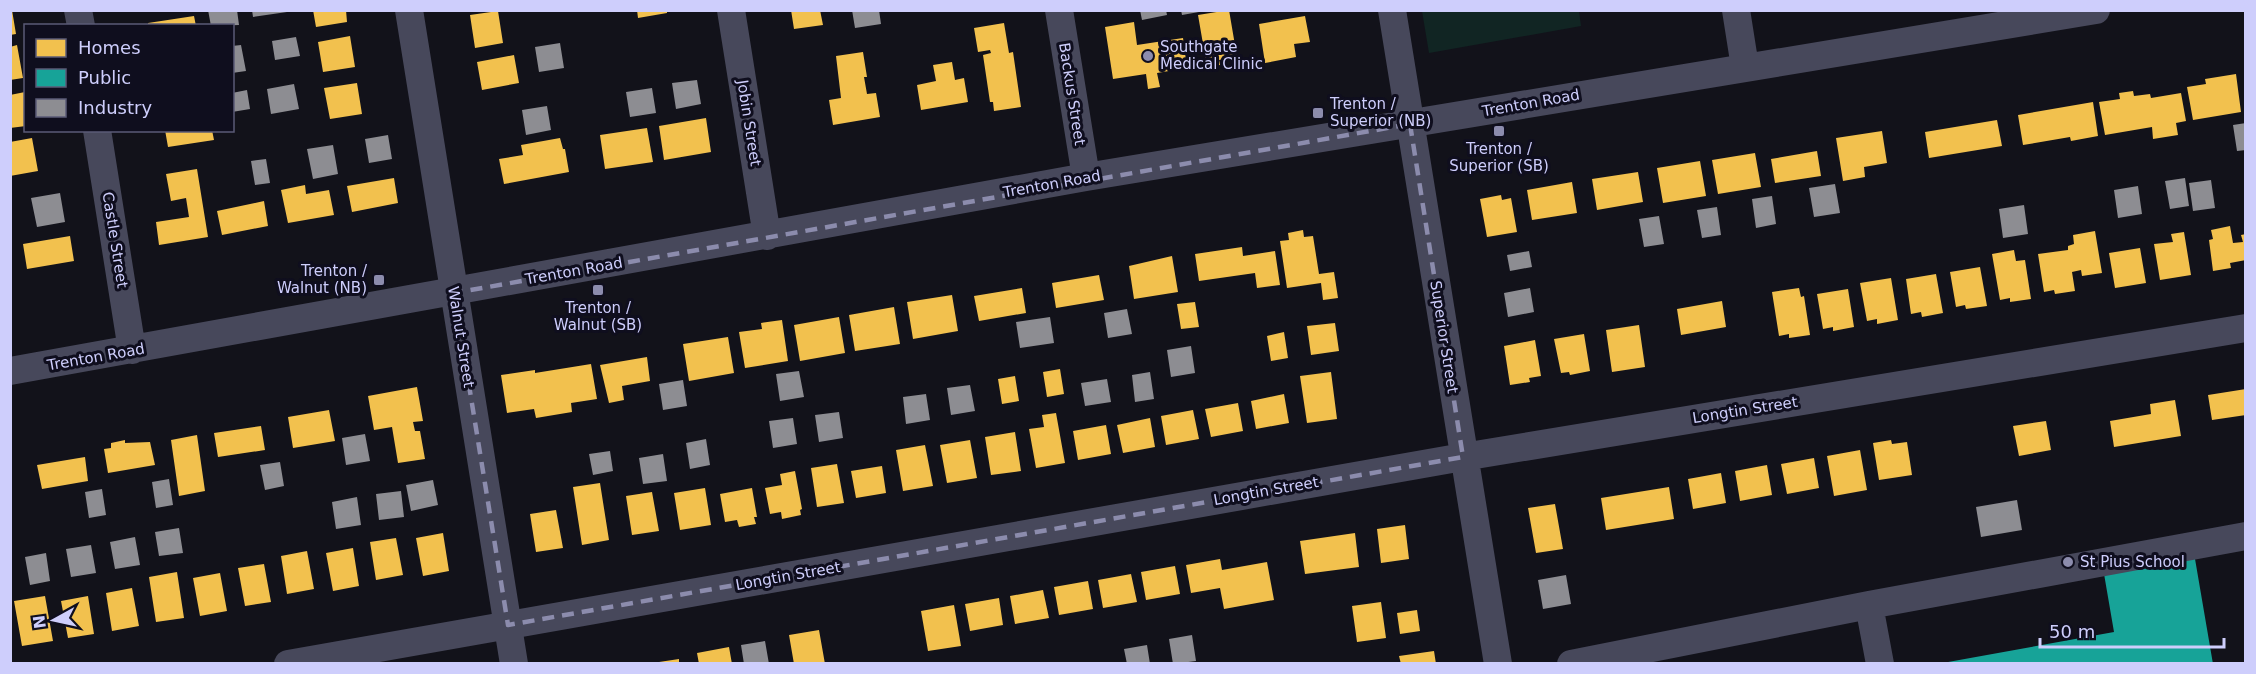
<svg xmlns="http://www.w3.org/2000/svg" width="2256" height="674" font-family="'DejaVu Sans',sans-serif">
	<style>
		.green { fill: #112523 }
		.homes { fill: #f2c14e }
		.public { fill: #17a398 }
		.industry { fill: #8d8d92 }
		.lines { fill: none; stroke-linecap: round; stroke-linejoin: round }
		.minor { stroke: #47485b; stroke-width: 28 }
		.marked { fill: none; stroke: #8c8cad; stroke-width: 4.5; stroke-dasharray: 12 8; stroke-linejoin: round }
		.poi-dot { fill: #8c8cad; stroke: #0f0e1e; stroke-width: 2 }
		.labels { text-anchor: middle; stroke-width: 6; stroke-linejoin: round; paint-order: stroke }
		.poi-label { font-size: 15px; fill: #cecefc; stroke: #0f0e1e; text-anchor: start }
		.street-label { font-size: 15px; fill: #cecefc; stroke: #0f0e1e }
	</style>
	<rect width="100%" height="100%" fill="#12121a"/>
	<!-- green -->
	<path class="green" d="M1422,11H1579L1581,26L1429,53Z"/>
	<!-- homes -->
	<path class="homes" d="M10,10H12L16,34L10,35Z
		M313,10H346L347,22L316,27Z
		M637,10H667V13L638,18Z
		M791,10H820L823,25L794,29Z
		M1229,10L1237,57L1219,60L1220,65L1207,67L1198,15Z
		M498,11L503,43L475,48L470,15Z
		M194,16L196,26H148V23Z
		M1305,16L1310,42L1294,44L1296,57L1265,63L1259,24Z
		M1134,22L1137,45L1183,38L1187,68L1157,73L1160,87L1148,89L1146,74L1113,79L1105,27Z
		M1004,23L1009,53L1013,52L1021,107L994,111L993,102H990L983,55L991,53L990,50L978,52L974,28Z
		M350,36L355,67L323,72L318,42Z
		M17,45L23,78L10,80V47Z
		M863,52L867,77H864L867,94L876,93L880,117L833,125L829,100L841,98L836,56Z
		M514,55L519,83L482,90L477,62Z
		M952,62L955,80L964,78L968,102L921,110L917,85L936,81L933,65Z
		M2236,74L2241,112L2193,120L2187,87L2206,84L2205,79Z
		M357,83L362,114L330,119L324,88Z
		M2133,91L2134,96L2150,94L2151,98L2181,93L2186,121L2176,123L2178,135L2153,139L2152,127L2105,135L2099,102L2120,99L2119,93Z
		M25,92L26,126L10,128V95Z
		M2093,102L2098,136L2071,141L2070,137L2023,145L2018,115Z
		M706,118L711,152L664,160L659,126Z
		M1997,120L2002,146L1929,158L1925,132Z
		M647,128L653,162L605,169L600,135Z
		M165,130H212L214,140L168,147Z
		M1882,131L1887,163L1864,167L1865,177L1843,181L1836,138Z
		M32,138L38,171L10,176V142Z
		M560,138L563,149H565L569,172L504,184L499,159L523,155L521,145Z
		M1817,151L1821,176L1775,183L1771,159Z
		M1755,153L1761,187L1718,194L1712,160Z
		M1700,161L1706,196L1663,203L1657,168Z
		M197,169L208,237L159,245L156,222L189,217L186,198L171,201L166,174Z
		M1638,172L1643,202L1597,210L1592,179Z
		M394,178L398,203L352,212L347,186Z
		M1572,182L1577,213L1532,220L1527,190Z
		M305,185L306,194L329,190L334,215L288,223L281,190Z
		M1501,195L1502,200L1511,198L1517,232L1487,237L1480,199Z
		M264,201L268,226L222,235L217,211Z
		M2230,226L2233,243L2243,242L2241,235L2246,234V260L2230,263L2231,268L2213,271L2209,240L2213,239L2211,230Z
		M1303,230L1304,237L1313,236L1319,274L1334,272L1338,298L1323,300L1321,283L1287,288L1280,241L1289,240L1288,233Z
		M2095,231L2102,273L2082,276L2081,270L2072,272L2075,291L2055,294L2054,290L2044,292L2038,254L2068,250V246L2074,244L2073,235Z
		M2184,232L2191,275L2160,280L2154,244L2173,242L2171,234Z
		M70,236L74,261L27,269L23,244Z
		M1242,247L1243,256L1275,251L1280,285L1257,288L1255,273L1199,281L1195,254Z
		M2140,248L2146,283L2115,288L2109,253Z
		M2014,250L2016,261L2025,260L2031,299L2010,302V298L2000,300L1992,254Z
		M1172,256L1178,292L1134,299L1129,266Z
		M1980,267L1987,306L1966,309L1965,305L1956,307L1950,272Z
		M1936,274L1943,313L1922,317L1921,312L1911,314L1906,279Z
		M1099,275L1104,300L1056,308L1052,283Z
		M1891,278L1898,320L1877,324V319L1867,321L1860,283Z
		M1022,288L1026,313L979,321L974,296Z
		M1799,288L1801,297L1804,296L1810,335L1789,338V334L1779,336L1772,292Z
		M1848,289L1854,327L1833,331V327L1823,329L1817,294Z
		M952,295L958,331L913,339L907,302Z
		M1722,301L1726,327L1681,335L1677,309Z
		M1195,302L1199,327L1181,329L1177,304Z
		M894,307L900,344L855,351L849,315Z
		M839,317L845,353L800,361L794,325Z
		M782,320L788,361L745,368L739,332L762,329L761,323Z
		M1335,323L1339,351L1311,355L1307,326Z
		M1639,325L1645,367L1612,372L1606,330Z
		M1284,332L1288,358L1271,361L1267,336Z
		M1584,334L1590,371L1570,375L1569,372L1561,373L1554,339Z
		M728,337L734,373L689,381L683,344Z
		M1535,340L1541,376L1529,378L1530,382L1510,385L1504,346Z
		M647,357L650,381L622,386L624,400L609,403L600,365Z
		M591,364L597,399L571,403L572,412L536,418L534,409L507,413L501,375L535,370V373Z
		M1060,369L1064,394L1047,397L1043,372Z
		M1331,372L1337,419L1307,423L1300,376Z
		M1015,376L1019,401L1002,404L998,379Z
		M417,387L423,421L413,422L415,431H420L425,459L398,463L392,427L374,430L368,396Z
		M2246,389V415L2212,420L2208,395Z
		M1284,394L1289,423L1256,429L1251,401Z
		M2175,400L2181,436L2114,447L2110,421L2151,414L2150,404Z
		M1238,403L1243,431L1211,437L1205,409Z
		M329,410L335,441L293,448L288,417Z
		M1193,410L1199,439L1166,445L1161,416Z
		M1056,413L1065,463L1036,468L1029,429L1044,427L1042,415Z
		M1150,418L1155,447L1123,453L1117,425Z
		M2046,421L2051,450L2019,456L2013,426Z
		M1106,425L1111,454L1078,460L1073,431Z
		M261,426L265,450L218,457L214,433Z
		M1015,432L1021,471L991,475L985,437Z
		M197,435L205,491L179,496L171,440Z
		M125,440V443L150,442L155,465L108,473L104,449L111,448V443Z
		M970,440L977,478L947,483L940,445Z
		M1891,440L1892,444L1907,442L1912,475L1879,480L1873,443Z
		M925,445L933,486L903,491L896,450Z
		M1860,450L1867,490L1834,496L1827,456Z
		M85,457L88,481L42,489L37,465Z
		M1814,458L1819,488L1787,494L1781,464Z
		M837,464L844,503L817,507L811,468Z
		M1767,465L1772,495L1740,501L1735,471Z
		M882,466L886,493L856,498L851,471Z
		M795,471L802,509L800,510L801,515L782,519L781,512L770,514L765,488L782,485L780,474Z
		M1721,473L1726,503L1693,509L1688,479Z
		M600,483L609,540L582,545L573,487Z
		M1669,487L1674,519L1606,530L1601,498Z
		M705,488L711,525L680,530L674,493Z
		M752,488L757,517H754L756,524L739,527L737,520L725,522L720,494Z
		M652,492L659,531L632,535L626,496Z
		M1555,504L1563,549L1536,553L1528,508Z
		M556,510L563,548L536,552L530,514Z
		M1405,525L1409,559L1381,563L1377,529Z
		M443,533L449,571L423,576L416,538Z
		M1355,533L1359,567L1305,574L1300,541Z
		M396,538L403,575L376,580L370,542Z
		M353,548L359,586L333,591L326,553Z
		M307,551L314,589L287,594L281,556Z
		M1220,559L1222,570L1267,562L1274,600L1224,609L1220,588L1191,593L1186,565Z
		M264,564L271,602L245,606L238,568Z
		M1175,566L1180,594L1146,600L1141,572Z
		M177,572L184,618L156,622L149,577Z
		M220,573L227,611L200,616L193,578Z
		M1131,574L1137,602L1103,608L1098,580Z
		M1088,581L1093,609L1059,615L1054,587Z
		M132,588L139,626L112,631L106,593Z
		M1043,590L1049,618L1015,624L1010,596Z
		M45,596L53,641L22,646L14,601Z
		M88,596L94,634L68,638L61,601Z
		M999,598L1003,625L970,631L965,604Z
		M1381,602L1386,638L1357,642L1352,606Z
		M954,605L961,646L928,651L921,611Z
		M1417,610L1420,631L1400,634L1397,613Z
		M819,630L825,664H794L789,635Z
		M729,647L732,664H699L697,653Z
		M1434,651L1436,664H1401L1399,656Z
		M679,659V664H659V662Z"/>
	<!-- public -->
	<path class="public" d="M2194,553L2213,664H1937L2114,632L2103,568Z"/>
	<!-- industry -->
	<path class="industry" d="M208,10H237L239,25L211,26Z
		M252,10H287V12L253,17Z
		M852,10H879L881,24L855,28Z
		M1140,10H1166L1167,15L1142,20Z
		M1181,10H1199V12L1182,15Z
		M296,37L300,56L275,60L272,41Z
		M560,43L564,68L539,72L535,47Z
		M241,45L246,71L232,73V46Z
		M697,80L701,104L676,109L672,83Z
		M294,84L299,109L271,114L267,89Z
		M652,88L656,113L630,117L626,92Z
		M247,90L250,109L232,112V93Z
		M547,106L551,130L526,135L522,110Z
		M2246,123V150L2237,151L2233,125Z
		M388,135L392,159L369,163L365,139Z
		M333,145L338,174L313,179L307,149Z
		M266,159L270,183L255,185L251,161Z
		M2185,178L2189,206L2170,209L2165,181Z
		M2211,180L2215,208L2193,211L2189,183Z
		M1835,184L1840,213L1814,217L1809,188Z
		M2138,186L2142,214L2118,218L2114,190Z
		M60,193L65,222L37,227L31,198Z
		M1772,196L1776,224L1756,228L1752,199Z
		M2024,205L2028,234L2003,238L1999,209Z
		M1717,207L1721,235L1702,238L1697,210Z
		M1659,216L1664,244L1644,247L1639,219Z
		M1529,251L1532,267L1510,271L1507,255Z
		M1530,288L1534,312L1508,317L1504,293Z
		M1127,309L1132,334L1108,338L1104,313Z
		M1050,317L1054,343L1020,348L1016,322Z
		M1191,346L1195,373L1171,377L1167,350Z
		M799,371L804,397L780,401L776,374Z
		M1150,372L1154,399L1135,402L1132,375Z
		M1107,379L1111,402L1085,406L1081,383Z
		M683,380L687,406L663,410L659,384Z
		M970,385L975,411L951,415L947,388Z
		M926,394L930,420L906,424L903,397Z
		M839,412L843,438L819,442L815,415Z
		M793,418L797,444L773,448L769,421Z
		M365,434L370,461L346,465L342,438Z
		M706,439L710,465L690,469L686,443Z
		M610,451L613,471L593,475L589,454Z
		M663,454L667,481L643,484L639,458Z
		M280,462L284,486L265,490L260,465Z
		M169,479L173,505L156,508L152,482Z
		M433,480L438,505L411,511L406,485Z
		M102,489L106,515L89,518L85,492Z
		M401,491L404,517L379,520L376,494Z
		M357,497L361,525L336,529L332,502Z
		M2017,500L2022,530L1981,537L1976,507Z
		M179,528L183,553L159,556L155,532Z
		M135,537L140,565L115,569L110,542Z
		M91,545L96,573L71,577L66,549Z
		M46,553L50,581L30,585L25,557Z
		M1566,575L1571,604L1543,609L1538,580Z
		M1192,635L1196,661L1173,664L1169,639Z
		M765,641L769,664H744L741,645Z
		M1147,645L1150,664H1127L1124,649Z"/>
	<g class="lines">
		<!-- minor -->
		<path class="minor" d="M78,10L81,26
			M409,10L514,664
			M731,10L767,236
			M1059,10L1086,177
			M1392,10L1498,664
			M1736,10L1745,67
			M97,130L132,350
			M10,371L1086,177L2096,10
			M1869,605L1880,664
			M288,664L1463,457L2246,328
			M1571,664L1869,605L2246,536"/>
	</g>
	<!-- marked area -->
	<path class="marked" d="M1410,124L1463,457L508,625L454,293Z"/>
	<!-- markers -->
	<g class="poi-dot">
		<circle cx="1148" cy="56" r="6"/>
		<rect x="1312" y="107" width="12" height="12" rx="3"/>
		<rect x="1493" y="125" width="12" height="12" rx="3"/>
		<rect x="373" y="274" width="12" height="12" rx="3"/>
		<rect x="592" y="284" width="12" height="12" rx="3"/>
		<circle cx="2068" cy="562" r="6"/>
	</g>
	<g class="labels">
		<!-- poi labels -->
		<g class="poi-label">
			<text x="1160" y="52">Southgate<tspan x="1160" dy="17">Medical Clinic</tspan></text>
			<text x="1330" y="109">Trenton /<tspan x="1330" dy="17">Superior (NB)</tspan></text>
			<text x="1499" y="154" text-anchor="middle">Trenton /<tspan x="1499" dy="17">Superior (SB)</tspan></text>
			<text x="367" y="276" text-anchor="end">Trenton /<tspan x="367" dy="17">Walnut (NB)</tspan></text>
			<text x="598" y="313" text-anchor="middle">Trenton /<tspan x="598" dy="17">Walnut (SB)</tspan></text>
			<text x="2080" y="567">St Pius School</text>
		</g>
		<!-- street labels -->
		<g class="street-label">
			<text transform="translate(1072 94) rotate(81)" y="5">Backus Street</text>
			<text transform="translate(1531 103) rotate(-10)" y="5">Trenton Road</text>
			<text transform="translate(749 123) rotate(81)" y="5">Jobin Street</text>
			<text transform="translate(1052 184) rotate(-10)" y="5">Trenton Road</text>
			<text transform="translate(115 240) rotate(81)" y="5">Castle Street</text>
			<text transform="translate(574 271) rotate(-10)" y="5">Trenton Road</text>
			<text transform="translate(461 337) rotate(81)" y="5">Walnut Street</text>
			<text transform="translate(1444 337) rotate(81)" y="5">Superior Street</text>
			<text transform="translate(96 357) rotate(-10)" y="5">Trenton Road</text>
			<text transform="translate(1745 410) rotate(-9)" y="5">Longtin Street</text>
			<text transform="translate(1266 491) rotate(-10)" y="5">Longtin Street</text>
			<text transform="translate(788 576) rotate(-10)" y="5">Longtin Street</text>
		</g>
	</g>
	<!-- border -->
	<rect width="2256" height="674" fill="none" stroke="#cecefc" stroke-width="24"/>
	<!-- legend -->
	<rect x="24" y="24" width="210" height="108" fill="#0f0e1e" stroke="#5b5b77" stroke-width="1.5"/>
	<rect x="36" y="39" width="30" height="18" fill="#f2c14e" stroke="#5b5b77" stroke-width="1.5"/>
	<text x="78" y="54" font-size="18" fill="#cecefc">Homes</text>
	<rect x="36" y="69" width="30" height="18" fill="#17a398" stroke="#5b5b77" stroke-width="1.5"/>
	<text x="78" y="84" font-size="18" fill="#cecefc">Public</text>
	<rect x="36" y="99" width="30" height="18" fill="#8d8d92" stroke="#5b5b77" stroke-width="1.5"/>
	<text x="78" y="114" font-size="18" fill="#cecefc">Industry</text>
	<!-- north arrow -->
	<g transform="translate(54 620) rotate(262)" stroke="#0f0e1e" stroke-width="4.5" paint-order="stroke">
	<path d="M0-4.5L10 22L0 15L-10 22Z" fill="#cecefc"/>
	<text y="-9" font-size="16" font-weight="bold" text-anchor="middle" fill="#cecefc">N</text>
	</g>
	<!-- scale -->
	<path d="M2040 638v9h184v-9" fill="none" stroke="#cecefc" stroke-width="3"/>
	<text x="2049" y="638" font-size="18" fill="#cecefc" stroke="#0f0e1e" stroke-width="4.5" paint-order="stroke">50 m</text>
</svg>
